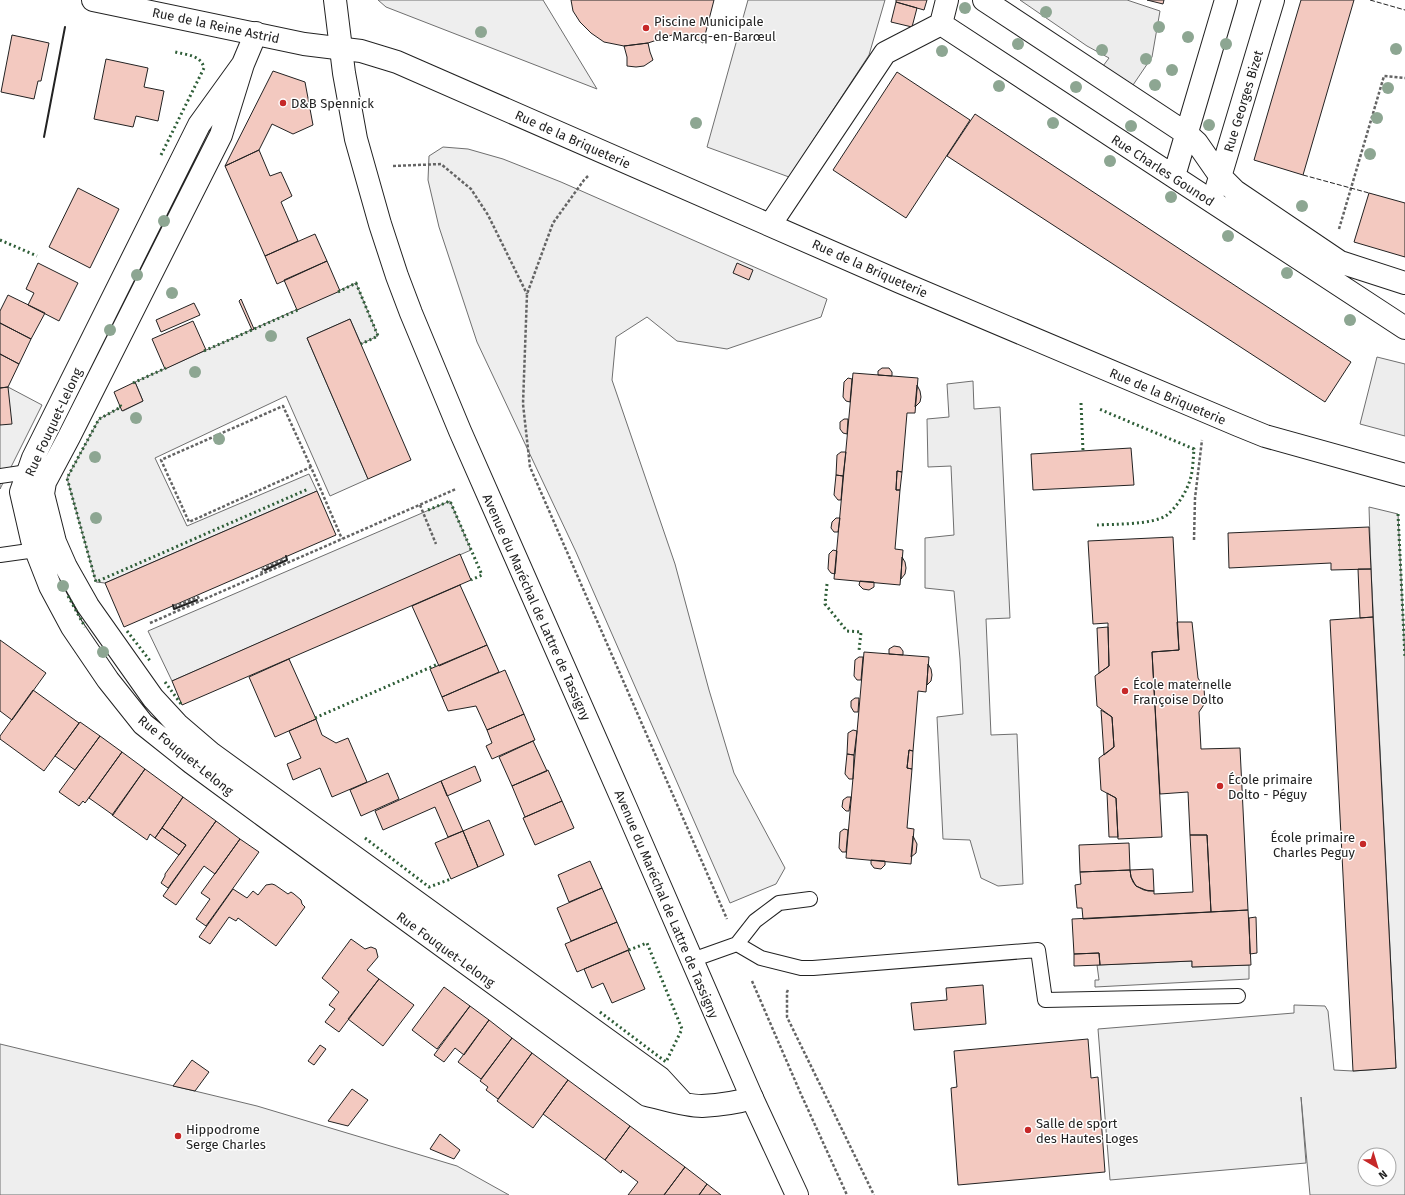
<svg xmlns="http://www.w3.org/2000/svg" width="1405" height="1195" font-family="'Fira Sans',sans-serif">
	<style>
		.green { fill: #eee; stroke: #6f6f6f; fill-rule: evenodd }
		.parking { fill: #ededed; stroke: #6f6f6f }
		.building { fill: #f3c9c0; stroke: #222 }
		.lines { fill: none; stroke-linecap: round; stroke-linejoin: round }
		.lane-casing { stroke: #222; stroke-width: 16 }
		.street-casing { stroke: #222; stroke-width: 24 }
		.secondary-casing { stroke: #222; stroke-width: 24 }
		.path { stroke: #646464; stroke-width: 2.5; stroke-dasharray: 3 2; stroke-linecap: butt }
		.lane { stroke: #fff; stroke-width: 14 }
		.street { stroke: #fff; stroke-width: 22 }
		.secondary { stroke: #fff; stroke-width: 22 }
		.hedge { stroke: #2f5e38; stroke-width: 3; stroke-dasharray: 2 3; stroke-linecap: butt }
		.fence { stroke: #222; stroke-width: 1; stroke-dasharray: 5 2; stroke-linecap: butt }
		.wall { stroke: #222; stroke-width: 2 }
		.tree { fill: #8da692 }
		.poi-dot { fill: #c62828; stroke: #fff; stroke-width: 1.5 }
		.labels { text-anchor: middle; stroke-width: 3; stroke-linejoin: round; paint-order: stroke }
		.poi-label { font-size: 13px; fill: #222; stroke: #fff; text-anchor: start }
		.street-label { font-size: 13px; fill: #222; stroke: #fff }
	</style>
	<rect width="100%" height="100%" fill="#fff"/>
	<!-- green -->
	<path class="green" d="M378,0H543L597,89L386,7Z
		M443,147L468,149L503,159L561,182L827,299L821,317L727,349L677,341L647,317L616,337L612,380L675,564L709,690L734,773L785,868L776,884L730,903L576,552L477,342L439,227L428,180L429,156Z
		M356,283L378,336L361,344L350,319L307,338L368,479L330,496L286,396L155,458L187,526L309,474L317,491L105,583L96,582L67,478L99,419L121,407L123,411L143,401L135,382Z
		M8,387L42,405L0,489V388Z
		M1369,507L1398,514L1405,658V1195H1310L1301,1097L1306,1163L1110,1180L1098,1029L1294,1013V1005L1325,1006L1328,1011L1334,1070L1353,1071L1396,1068L1371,569ZM1365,1155H1389V1179H1365Z
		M1192,961V967L1249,965V979L1095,987V980H1099L1097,965Z
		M0,1044L257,1106L457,1166L509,1195H0Z"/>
	<!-- parking -->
	<path class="parking" d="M748,0H885L869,55L789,177L707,147Z
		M1020,0H1127L1160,11L1152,57L1133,85L1103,66L1109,58L1087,46Z
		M1377,357L1405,364V436L1360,424Z
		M973,381L974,409L1000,407L1010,618L986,619L991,735L1017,734L1023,884L998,886L981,878L970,840L943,839L937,717L963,714L960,659L954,591L925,588V538L954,535L951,466L928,467L927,419L949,417L947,384Z
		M450,501L471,550L172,681L148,631Z"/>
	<!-- building -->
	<path class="building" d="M571,0H714L703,43L689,35L675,34L648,43L624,46L604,42L591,33L580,22L573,11Z
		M896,0H927L924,10L896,2Z
		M1147,0H1164L1163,4Z
		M1301,0H1354L1303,175L1254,160Z
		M896,2L917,8L912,27L891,22Z
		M12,35L49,43L41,81H38L34,99L1,92Z
		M648,43L650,52L653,60L644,66L636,67L627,66V57L624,46Z
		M106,59L148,68L144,87L164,91L158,121L136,116L133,127L94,119Z
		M273,71L305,82L313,125L293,134L272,124L259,150L225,166Z
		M897,72L970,120L906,218L833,170Z
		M975,114L1351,362L1325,402L947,156Z
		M259,150L270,176L281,172L292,196L281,202L298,241L265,256L225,166Z
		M78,188L119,209L90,268L49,247Z
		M1369,193L1405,203V257L1354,242Z
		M315,234L327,261L277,284L265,256Z
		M327,261L340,291L297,310L284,280Z
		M38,263L78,283L59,321L28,305L34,293L26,289Z
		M737,263L753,270L749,280L733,273Z
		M8,295L45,313L31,339L0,323V311Z
		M241,299L254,329L252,330L239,301Z
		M194,303L200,315L161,332L156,320Z
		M350,319L411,460L368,479L307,338Z
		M193,321L206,350L165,369L152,339Z
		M0,323L31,339L19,364L0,354Z
		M0,354L19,364L8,387L0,388Z
		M882,368H889L892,372V376L878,375V371Z
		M853,373L918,378L915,413H907L902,472L897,471L896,490H900L895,549L903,550L900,585L834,579Z
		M848,378L852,379L850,402L846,401L843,397L844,382Z
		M135,382L143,401L122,411L114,392Z
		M917,385L920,391L921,397L920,402L915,407Z
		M8,387L12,424L0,425V388Z
		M844,419H848L847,434L843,433L840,429V422Z
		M1131,448L1134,485L1033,490L1031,454Z
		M841,452H846L843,476L836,475L837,455Z
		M897,471L902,472L900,490H896Z
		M836,475L843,476L841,500H838L834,495Z
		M317,491L336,535L124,627L105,583Z
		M836,518H840L838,532H834L831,528L832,522Z
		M1369,527L1371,569L1331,570V563L1229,568L1228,533Z
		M1173,537L1179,650L1152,652L1162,837L1118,839L1116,798L1101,790L1099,758L1114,747L1112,717L1097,706L1095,676L1109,666L1108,627V623L1093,624L1088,541Z
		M833,550L837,551L835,574L831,573L828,569L829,554Z
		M460,554L471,580L182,705L172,681Z
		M902,557L905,562L906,568L905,574L901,579Z
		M1358,569H1371L1373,617L1360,618Z
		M860,581L874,582V587L869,590L863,589L859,585Z
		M460,585L487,645L439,666L412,606Z
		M1373,617L1396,1068L1353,1071L1330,620Z
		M1177,622H1192L1198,678L1204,688L1205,703L1199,712L1201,749L1240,748L1248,910L1211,912L1207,835H1190L1188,792L1160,794L1152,652L1179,650Z
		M1108,627L1109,666L1099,673L1097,628Z
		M0,640L46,673L12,720L0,711Z
		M487,645L499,672L442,697L430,669Z
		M894,646L900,647L903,651V655L889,654V649Z
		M864,652L929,657L926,692L918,691L913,751L909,750L907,768L912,769L907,828L914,829L911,864L846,858Z
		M859,657H863L861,680H857L854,676L855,660Z
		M289,659L316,719L275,737L249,677Z
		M928,664L931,669L932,675L931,681L927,685Z
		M505,670L524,714L487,730L476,706L448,711L442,697Z
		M33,690L79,723L44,771L0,739V736Z
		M855,698H859L858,712H854L851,707V701Z
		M1101,710L1112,717L1114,747L1104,755Z
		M524,714L535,740L492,759L486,746L492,743L487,730Z
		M316,719L322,735L336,743L348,738L367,782L332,797L320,768L293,780L287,764L301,758L289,731Z
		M80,722L100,736L75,770L55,756Z
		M853,730L857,731L854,755L847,754L848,733Z
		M100,736L122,752L85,803L83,801L79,806L59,792Z
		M533,741L547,771L512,786L499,757Z
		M909,750L913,751L912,769L907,768Z
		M122,752L145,769L113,815L89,798Z
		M847,754L854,755L853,779H849L845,774Z
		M475,766L481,781L447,796L441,781Z
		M145,769L183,797L155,838L150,834L147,840L112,815Z
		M548,770L562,801L525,817L512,786Z
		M388,773L399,799L361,816L350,790Z
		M441,781L463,831L448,837L435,807L383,830L375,811Z
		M1107,793L1116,798L1118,837H1109Z
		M183,797L216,821L168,888L161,883L165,876V874L186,845L162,828Z
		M847,797H851L849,811H846L842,807L843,800Z
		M562,801L574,828L535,845L523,818Z
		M489,820L504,855L478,867L463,831Z
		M216,821L240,839L215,874L204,866L176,905L163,896Z
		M162,828L186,845L179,855L155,838Z
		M844,829L848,830L846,852H842L839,848L840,832Z
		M463,831L478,867L451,879L435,843Z
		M1190,835H1207L1211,912L1083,919L1082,908H1077L1075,885L1081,884L1080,872L1130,870L1131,877L1133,882L1136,886L1144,890L1154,891V894L1193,892Z
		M913,836L917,844L916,853L911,857Z
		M240,839L259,852L206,926L196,919L210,899L201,893Z
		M1129,843L1130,870L1080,872L1079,845Z
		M871,860L885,861V865L881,869L874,868L871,864Z
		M590,861L602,888L569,902L558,875Z
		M1153,869L1154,891H1148L1136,886L1131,877L1130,870Z
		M272,884L275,885L288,894L291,892L294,894L301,900L302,904L305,907L276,946L238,918L236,921L229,917L210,944L199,937L233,889L247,898L253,891L258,895L266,885Z
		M602,888L617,922L571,941L557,908Z
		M1248,910L1251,965L1192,967V961L1100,965L1099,953L1074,954L1072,919Z
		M1256,917L1257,953L1250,954L1249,918Z
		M617,922L629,950L577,972L565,944Z
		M351,939L365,949L371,947L376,949L378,957L367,970L379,979L339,1032L325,1022L335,1009L329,1005L339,992L322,978Z
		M628,950L645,989L612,1003L603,983L592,988L584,969Z
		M1099,953L1100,965L1074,966V954Z
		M379,979L414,1005L383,1046L348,1019Z
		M983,985L986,1024L914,1030L911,1003L947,1000L946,988Z
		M444,987L470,1006L437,1049L412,1030Z
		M470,1006L489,1020L464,1055L455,1048L444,1062L434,1055Z
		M489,1020L512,1038L481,1079L458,1062Z
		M512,1038L532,1053L498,1099L486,1090L488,1087L480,1081Z
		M1088,1039L1091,1078L1098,1077L1105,1172L958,1185L951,1088L957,1087L954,1051Z
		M320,1045L326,1049L314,1065L308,1061Z
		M532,1053L568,1080L533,1128L497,1101Z
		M192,1060L209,1072L195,1091L173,1086Z
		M568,1080L630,1126L605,1160L543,1114Z
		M352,1089L368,1100L348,1126L328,1121Z
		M630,1126L685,1167L664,1195H628L638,1182L622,1170L621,1173L605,1160Z
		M440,1134L460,1150L454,1159L430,1149Z
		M685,1167L707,1184L699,1195H664Z
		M707,1184L721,1195H699Z"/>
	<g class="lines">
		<defs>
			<path id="lane" d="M0,476L34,471
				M0,555L43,549
				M737,944L755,921L779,903L810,899
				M692,960L737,944L761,958L801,968H813L1038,950L1045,1000L1238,996"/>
			<path id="street" d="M93,0L304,44L361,51L397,62L900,282L1238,425L1265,436L1405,475
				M947,0L941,24L1405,328
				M984,0L1187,134L1197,143L1220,176L1235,191L1340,262L1405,283
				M256,33L243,64L221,135L69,437L45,482L43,494L55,542L66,567L88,606L153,698L177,724L212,754L660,1078L683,1103
				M243,64L199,125L33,458L21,492L32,540L50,586L72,627L108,680L143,724L192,763L264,816L647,1095C665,1099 684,1106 702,1106C719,1105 736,1103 752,1098
				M1174,176L1226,0
				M1217,187L1273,0
				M770,225L885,53L941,24"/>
			<path id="secondary" d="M335,0L344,73L356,139L380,224L397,276L411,313L460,431L626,808L752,1098L797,1195"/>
		</defs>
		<!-- lane casing -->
		<use href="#lane" class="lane-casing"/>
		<!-- street casing -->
		<use href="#street" class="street-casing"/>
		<!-- secondary casing -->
		<use href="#secondary" class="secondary-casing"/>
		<!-- path -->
		<path class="path" d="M393,166L441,164L471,189L488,215L527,294
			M588,176L584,180L553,223L527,294L523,404L530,467L727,919
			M1339,229L1384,76L1405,78
			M311,467L283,406L161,460L189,522L311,467L342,539
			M420,505L436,544
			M1194,540L1195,498L1202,440
			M262,574L261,570L284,559L283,557
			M175,604L176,606L198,597L200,601
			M150,623L456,489
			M752,981L800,1092L847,1195
			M788,990L787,992V1017L874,1195"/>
		<!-- lane -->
		<use href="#lane" class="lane"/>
		<!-- street -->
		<use href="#street" class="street"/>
		<!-- secondary -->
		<use href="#secondary" class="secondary"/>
		<!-- hedge -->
		<path class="hedge" d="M161,155L204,68C201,55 187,55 175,52
			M0,240L37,256
			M338,292L356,283L378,336L361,344
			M204,351L300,309
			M133,383L166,368
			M1081,403L1083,451
			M120,405L121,407L99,419L67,478L96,582L308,489
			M428,510L450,501L482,575L471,580
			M1398,514L1405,658
			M1097,525C1114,524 1153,525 1167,515C1176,508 1185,494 1189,483C1193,473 1193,460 1194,449L1099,409
			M827,584L825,604L847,631L861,632L859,651
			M68,596L85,627
			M127,631L151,662
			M165,682L181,704
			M315,718L438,664
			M365,838L429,887L451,879
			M600,1012L666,1062L682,1029L647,943L629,950"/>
		<!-- fence -->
		<path class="fence" d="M1370,0L1405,10
			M1303,175L1369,193"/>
		<!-- wall -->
		<path class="wall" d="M44,137L65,27
			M265,570L287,560L286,556
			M173,605L174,609L197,600"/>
	</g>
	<!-- trees -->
	<g class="tree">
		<circle cx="965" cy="8" r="6"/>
		<circle cx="1046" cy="12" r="6"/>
		<circle cx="1159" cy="27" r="6"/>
		<circle cx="481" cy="32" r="6"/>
		<circle cx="1188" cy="37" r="6"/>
		<circle cx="1018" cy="44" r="6"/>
		<circle cx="1226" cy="44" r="6"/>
		<circle cx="1396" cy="49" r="6"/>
		<circle cx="1102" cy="50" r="6"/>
		<circle cx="942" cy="51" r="6"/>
		<circle cx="1146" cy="59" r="6"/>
		<circle cx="1172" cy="70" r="6"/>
		<circle cx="1155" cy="85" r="6"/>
		<circle cx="999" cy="86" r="6"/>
		<circle cx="1076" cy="87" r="6"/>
		<circle cx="1388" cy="88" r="6"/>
		<circle cx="1377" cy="118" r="6"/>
		<circle cx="696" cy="123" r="6"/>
		<circle cx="1053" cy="123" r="6"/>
		<circle cx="1209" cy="125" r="6"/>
		<circle cx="1131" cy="126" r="6"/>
		<circle cx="1370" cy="154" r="6"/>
		<circle cx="1110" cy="161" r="6"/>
		<circle cx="1171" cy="197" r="6"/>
		<circle cx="1302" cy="206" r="6"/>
		<circle cx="164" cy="221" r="6"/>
		<circle cx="1228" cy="236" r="6"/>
		<circle cx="1287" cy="273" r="6"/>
		<circle cx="137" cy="275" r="6"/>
		<circle cx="172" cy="293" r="6"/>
		<circle cx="1350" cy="320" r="6"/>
		<circle cx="110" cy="330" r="6"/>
		<circle cx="271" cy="336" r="6"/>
		<circle cx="195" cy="372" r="6"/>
		<circle cx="136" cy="418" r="6"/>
		<circle cx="219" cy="439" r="6"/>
		<circle cx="95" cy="457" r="6"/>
		<circle cx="96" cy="518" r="6"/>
		<circle cx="63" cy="586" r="6"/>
		<circle cx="103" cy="652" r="6"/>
	</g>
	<!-- markers -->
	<g class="poi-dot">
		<circle cx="646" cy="28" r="4"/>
		<circle cx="283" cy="103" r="4"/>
		<circle cx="1125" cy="691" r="4"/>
		<circle cx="1220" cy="786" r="4"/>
		<circle cx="1363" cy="844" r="4"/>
		<circle cx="1028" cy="1130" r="4"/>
		<circle cx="178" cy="1136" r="4"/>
	</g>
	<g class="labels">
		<!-- poi labels -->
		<g class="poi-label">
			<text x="654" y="26">Piscine Municipale<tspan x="654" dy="15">de Marcq-en-Barœul</tspan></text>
			<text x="291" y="108">D&amp;B Spennick</text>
			<text x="1133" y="689">École maternelle<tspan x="1133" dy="15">Françoise Dolto</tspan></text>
			<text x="1228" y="784">École primaire<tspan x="1228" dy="15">Dolto - Péguy</tspan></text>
			<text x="1355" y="842" text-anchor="end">École primaire<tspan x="1355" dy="15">Charles Peguy</tspan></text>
			<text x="1036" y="1128">Salle de sport<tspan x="1036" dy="15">des Hautes Loges</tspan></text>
			<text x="186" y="1134">Hippodrome<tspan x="186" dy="15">Serge Charles</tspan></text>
		</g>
		<!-- street labels -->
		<g class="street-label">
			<text transform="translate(216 25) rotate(12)" y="5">Rue de la Reine Astrid</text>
			<text transform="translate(1243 101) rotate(-73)" y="5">Rue Georges Bizet</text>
			<text transform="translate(573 139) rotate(24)" y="5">Rue de la Briqueterie</text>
			<text transform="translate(1163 170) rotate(33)" y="5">Rue Charles Gounod</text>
			<text transform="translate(870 268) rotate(24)" y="5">Rue de la Briqueterie</text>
			<text transform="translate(1168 396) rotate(23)" y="5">Rue de la Briqueterie</text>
			<text transform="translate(53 422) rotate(-65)" y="5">Rue Fouquet-Lelong</text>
			<text transform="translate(537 607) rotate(66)" y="5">Avenue du Maréchal de Lattre de Tassigny</text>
			<text transform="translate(186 755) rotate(39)" y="5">Rue Fouquet-Lelong</text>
			<text transform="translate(667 904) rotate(67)" y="5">Avenue du Maréchal de Lattre de Tassigny</text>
			<text transform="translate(446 949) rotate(36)" y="5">Rue Fouquet-Lelong</text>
		</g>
	</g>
	<!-- north arrow -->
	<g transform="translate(1377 1167) rotate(142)"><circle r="19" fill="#ffffff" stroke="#a7a7a7"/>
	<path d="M0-3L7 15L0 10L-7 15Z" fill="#c62828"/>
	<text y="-6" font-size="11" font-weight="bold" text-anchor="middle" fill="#222222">N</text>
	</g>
</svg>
